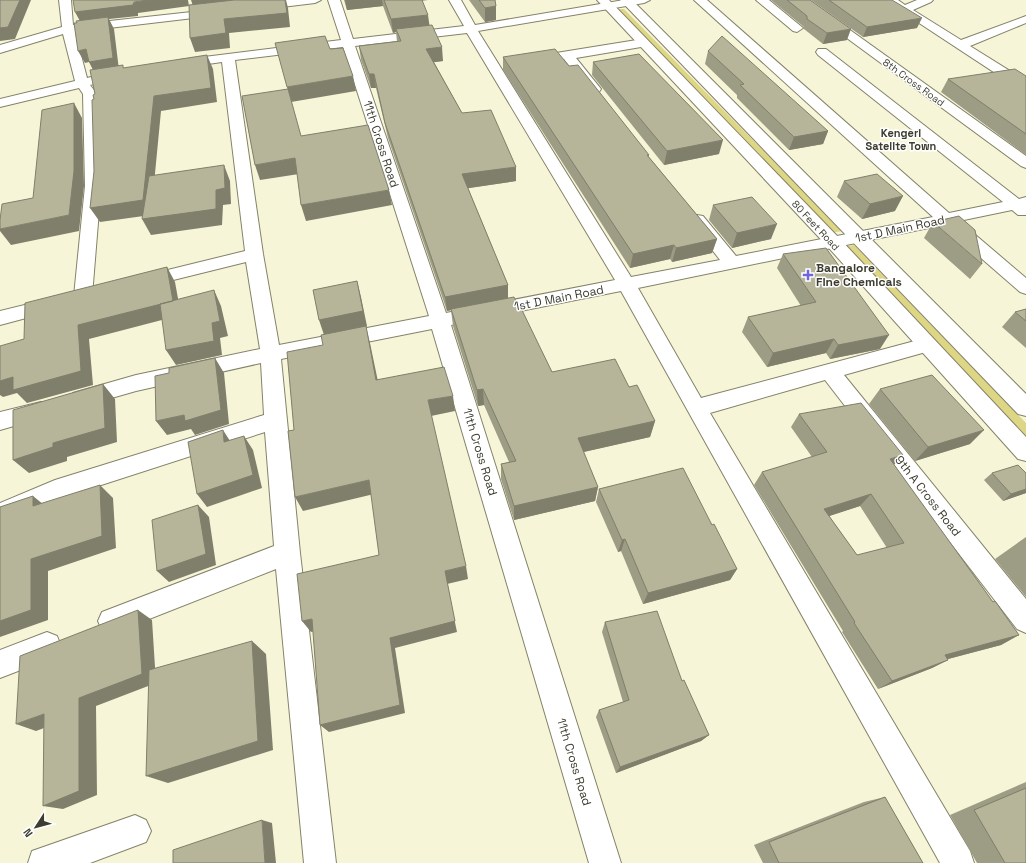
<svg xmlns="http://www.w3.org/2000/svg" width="1026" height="863" font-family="'Space Grotesk',sans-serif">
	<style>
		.green { fill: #ddd684 }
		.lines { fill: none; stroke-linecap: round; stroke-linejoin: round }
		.street-casing { stroke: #848268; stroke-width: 2 }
		.secondary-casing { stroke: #848268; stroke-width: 2 }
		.street { fill: #fff; fill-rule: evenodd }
		.secondary { fill: #fff; fill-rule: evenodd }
		.wall { fill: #9d9c84; fill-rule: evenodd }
		.shaded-wall { fill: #7f7f6b }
		.building { fill: #b6b599; stroke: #7f7f6b; fill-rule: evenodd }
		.poi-dot { fill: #7163dd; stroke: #fff; stroke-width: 1.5 }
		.labels { text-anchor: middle; stroke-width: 3; stroke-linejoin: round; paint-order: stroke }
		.far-street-label { font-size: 10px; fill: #3c3c30; stroke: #fff }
		.far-neighbourhood-label { font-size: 11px; font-weight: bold; fill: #3c3c30; stroke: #fff }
		.street-label { font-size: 12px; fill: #3c3c30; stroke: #fff }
		.poi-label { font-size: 12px; font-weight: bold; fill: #3c3c30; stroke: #fff; text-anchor: start }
	</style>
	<rect width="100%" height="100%" fill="#f7f5d8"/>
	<!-- green -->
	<path class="green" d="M616,9H624L842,231L831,233Z
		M854,245L1026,423V440L843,247Z"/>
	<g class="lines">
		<defs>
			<path id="street" d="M59,0H71L73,25L219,9L225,12L219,15L75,32L87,78L120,70L126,74L125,77L90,85L97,94L101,186L92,296L90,300L83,302L76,300L74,296L85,186L83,94L79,88L0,107V99L75,81L63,34L0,53V45L62,27Z
				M287,0H321L315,3L257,10L251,7L257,4Z
				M328,0H340L353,39L464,26L449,0H461L475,25L624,0H650L644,3L478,31L631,277L720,260L689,220L691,216L697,215L703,216L736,256L933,217L694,0H707L949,213L1003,202L818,55L816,52L818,49H826L1019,199L1026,197V215H1018L1012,210L959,221L1026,278V294L1020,292L943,225L638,288L701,398L926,338L933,340L936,345L933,350L844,375L1026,599V633L1017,629L825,380L710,413L970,851L974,863H940L621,291L451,325L621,863H589L432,329L281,359L300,553L336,863H304L276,569L111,634L102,630L98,621L102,612L274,546L265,432L61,498L0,525V503L55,480L264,415L261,363L136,391L80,407L73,405L69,399L73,393L136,375L260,349L246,262L141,288L135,286L132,282L135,278L245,251L222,62L180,68L174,64L180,60L341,40ZM467,33L615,280L446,313L355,46ZM343,47L429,316L279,345L263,254L235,60Z
				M756,0H769L803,28L797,32L793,31Z
				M795,0H808L1026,156V168L1021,166Z
				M884,0H898L905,5L917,0H933L931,2L913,10L961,40L1026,16V23L970,46L1026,81V91L1021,90Z
				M643,39L647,40L649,43L647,46L576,58L601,89L599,92H589L564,59L556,61L550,57L556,53Z
				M53,298L60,299L62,304L60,309L0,325V311Z
				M41,402L49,404L52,410L49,416L0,430V412Z
				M47,632L57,636L61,646L57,656L0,678V650Z
				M135,815L146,820L151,831L146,842L90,863H28L32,851Z"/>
			<path id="secondary" d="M597,0H609L840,239L1026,437V461L1018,459L828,247Z
				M620,0H632L1026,394V416L1018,414Z"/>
		</defs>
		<!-- street casing -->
		<use href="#street" class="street-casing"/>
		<!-- secondary casing -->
		<use href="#secondary" class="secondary-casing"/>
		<!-- street -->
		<use href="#street" class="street"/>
		<!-- secondary -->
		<use href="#secondary" class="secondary"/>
	</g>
	<!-- wall -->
	<path class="wall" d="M344,0H428L422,1L429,25L443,61L434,62L462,113L516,181L468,188L508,285V298L518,306L552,372L629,387L655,421L650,437L583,452L598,487L595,501L514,520L501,479V464L509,462L484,405L478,406L453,326L451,310L447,311L388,138L376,88H371L361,60L359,46L397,42L396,32L393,33L383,6L347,10Z
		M469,0H495L496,6V20L485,22Z
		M771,0H810L847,40L823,44L804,29V27Z
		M811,0H892L917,28L863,37Z
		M708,51L828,131L823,144L789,150L737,98V95L705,64Z
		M503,57L649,155V157L717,239L712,253L672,262L670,259L630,268L503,70Z
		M593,62L719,154L664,165L592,75Z
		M1026,76V155L941,92L948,79Z
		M844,181L895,211L862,219L837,197Z
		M713,205L771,239L732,248L709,220Z
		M933,222L982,264L970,279L924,238Z
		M783,254L880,349L830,359L826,353L767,367L742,332L748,317L801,306L777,268Z
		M1026,309V348L1002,327L1015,312Z
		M880,389L970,444L915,461L869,404Z
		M799,414L894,465L993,602L1019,635L1001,645L948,659V660L932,668L878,689L842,632L843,631L754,485L762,472L812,457L791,427ZM860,506L887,548L857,555L829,516Z
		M992,473L1026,493L1003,501L984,480Z
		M599,489L712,525L737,569L730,580L643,604L621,551L618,552L596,502Z
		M1026,537V597L995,559Z
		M605,622L682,681L709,735L701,741L616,773L596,717L599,710L623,702L602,632Z
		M1026,782V863H977L950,815Z
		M885,797L923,863H763L754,845L864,802Z"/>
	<!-- shaded-wall -->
	<path class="shaded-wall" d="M20,0H31L15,39L0,41V28Z
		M148,0H188L189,6L138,13V16L109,19L114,29L119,70L95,74L89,62L85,63L78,51L86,49L81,23L75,12Z
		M191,0H274L194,9Z
		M286,0L288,8L290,27L229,33L230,48L195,52L190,38L224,19Z
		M345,0H382L383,6L347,10Z
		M496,6V20L485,22V8Z
		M428,15L430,29H396V32L393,33L391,19Z
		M922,18L917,28L863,37L867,27Z
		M851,29L847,40L823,44L827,33Z
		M442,47L443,61L428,63L426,49Z
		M207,55L213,69L217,102L161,111L151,215L100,222L90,208L154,96Z
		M369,74H374L376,88H371Z
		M353,76L356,91L291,102L287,87Z
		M74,103L82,118L84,186L79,231L11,245L0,231V229L69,215Z
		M828,131L823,144L789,150L794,137Z
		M723,140L719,154L664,165L667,151Z
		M295,158L299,174L260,180L255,165Z
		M224,165L230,181L231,204L223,205L222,225L151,235L142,219L216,190Z
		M516,167V181L463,189L462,174Z
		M389,190L392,205L306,221L301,205Z
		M903,196L895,211L862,219L870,204Z
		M777,224L771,239L732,248L737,233Z
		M717,239L712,253L672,262L676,248Z
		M674,245L670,259L630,268L633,254Z
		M167,267L175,282L181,315L89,339L93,385L27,403L17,393L3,397L0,395V381L78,325Z
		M357,281L361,297L367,326L366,327L370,343L381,396L324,335L319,320Z
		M508,285V299L447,311L445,297Z
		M214,290L221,306L228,336L220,338L222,355L176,365L166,350L212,323Z
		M889,335L880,349L830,359L838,345Z
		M834,339L826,353L767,367L773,353Z
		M215,358L224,373L229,424L195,435L191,429L167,435L156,421L184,415Z
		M103,384L115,399L117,442L67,457V461L29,473L13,460L53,443Z
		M483,389L484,405L478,406L477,390Z
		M453,396L455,411L431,416L428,400Z
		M655,421L650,437L575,454L578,438Z
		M223,430L232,444L224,442Z
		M984,430L970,444L915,461L928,447Z
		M244,436L253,450L262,488L207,507L197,494Z
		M903,455L891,468L890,459Z
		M369,480L374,494L303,511L295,497Z
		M100,485L113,498L116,548L48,571V620L0,637V621L31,559Z
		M598,487L595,501L514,520V506Z
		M1026,489V493L1003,501L1011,494Z
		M871,494L860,506L814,521L824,509Z
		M33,496L49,509L33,506Z
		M198,505L209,517L216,565L169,582L157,571Z
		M625,539L621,551L618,552L622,540Z
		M466,566L468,579L447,584L457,632L395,648L405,713L329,732L320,725L390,638L445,571Z
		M737,569L730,580L643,604L648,593Z
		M138,610L152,620L156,683L96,706L97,795L63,809L43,806L79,698Z
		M312,619L320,630L311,632L302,621Z
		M1019,635L1001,645L929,664L945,655Z
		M252,641L266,654L273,750L168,783L146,776Z
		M948,660L932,668L878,689L892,681Z
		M44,714L63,721L36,731L16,724Z
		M709,735L701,741L616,773L620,767Z
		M262,820L272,823L276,863H265Z"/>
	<!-- building -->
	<path class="building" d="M0,0H20L8,27L0,28Z
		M73,0H148L134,2L133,5L75,12Z
		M234,0H285L287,13L224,19L226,33L190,38L189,5Z
		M384,0H422L428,15L391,19Z
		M479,0H495L496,6L485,8Z
		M787,0H810L851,29L827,33L807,19V16Z
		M829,0H892L922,18L867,27Z
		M108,17L113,58L89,62L86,49L78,51L74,23H77L76,21Z
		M432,25L442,47L426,49L462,113L491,110L516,167L462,174L508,285L445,297L385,123L374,74H369L359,46L401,41L396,29Z
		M325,36L330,49L343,48L353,76L287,87L275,43Z
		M722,36L828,131L794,137L740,85L744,84L708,51Z
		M555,49L569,66L578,65L649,155H647L717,239L676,248L674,245L633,254L503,57Z
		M639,54L723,140L667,151L593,62Z
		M207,55L211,88L154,96L143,200L90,208L94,171L92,100L94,99L93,95L95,94L90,70L123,65V68Z
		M1015,69L1026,76V134L948,79Z
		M288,89L301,136L368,125L389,190L301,205L295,158L255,165L242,96Z
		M74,103V171L69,215L0,229V220L2,204L33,198L42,110Z
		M224,165L225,188L216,190V209L142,219L149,176Z
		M877,174L903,196L870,204L844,181Z
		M752,197L777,224L737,233L713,205Z
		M959,216L975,230L982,264L933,222Z
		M826,248L889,335L838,345L834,339L773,353L748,317L816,302L783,254Z
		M167,267L173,301L78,325L81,371L13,390V377L0,381V346L24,339L25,303Z
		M357,281L363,311L319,320L313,290Z
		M214,290L220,321L212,323L214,341L166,350L160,304Z
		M514,297L518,306H520L552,372L615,359L629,387L637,385L655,421L578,438L598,487L514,506L501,464L516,461L483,389L477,390L451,309Z
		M1026,309V321L1015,312Z
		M366,326L376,380L444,367L453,396L428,400L466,566L445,571L455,621L390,638L400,705L320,725L312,619L302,621L297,574L379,555L369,480L295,497L288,431L294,430L287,352L323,345L321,335Z
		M215,358L221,410L185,421L184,415L156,421L155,376L169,373V368Z
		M932,375L984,430L928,447L880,389Z
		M103,384L105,428L53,443V447L13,460V410Z
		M861,403L903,455L890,459L993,602L995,601L1019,635L945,655L948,660L892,681L854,623L855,622L762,472L827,452L799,414ZM871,494L904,543L857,555L824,509Z
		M223,430L224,442L244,436L253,475L197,494L188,442Z
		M1018,465L1026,473V489L1011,494L992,473Z
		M683,468L712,525L714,524L737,569L648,593L625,539L622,540L599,489Z
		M100,485L102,536L31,559V610L0,621V507L33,496V506Z
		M198,505L206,554L157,571L152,520Z
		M138,610L142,674L79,698V791L43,806L44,714L16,724L20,656Z
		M657,611L682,681L684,680L709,735L620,767L599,710L629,700L605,622Z
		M252,641L258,741L146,776L149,670Z
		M1026,788V863H1005L974,810Z
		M885,797L923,863H779L769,842Z
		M262,820L265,863H173V850Z"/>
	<!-- markers -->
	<path class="poi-dot" d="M806 269h4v4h4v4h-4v4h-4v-4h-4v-4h4z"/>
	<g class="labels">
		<!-- far-street labels -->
		<g class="far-street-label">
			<text transform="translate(914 82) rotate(36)" y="4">8th Cross Road</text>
			<text transform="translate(816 225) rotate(47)" y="4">80 Feet Road</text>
		</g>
		<!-- far-neighbourhood labels -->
		<g class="far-neighbourhood-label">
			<text x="901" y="137">Kengeri<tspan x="901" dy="13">Satelite Town</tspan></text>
		</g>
		<!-- street labels -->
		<g class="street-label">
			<text transform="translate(381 144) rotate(72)" y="4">11th Cross Road</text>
			<text transform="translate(900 229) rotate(-12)" y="4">1st D Main Road</text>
			<text transform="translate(559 298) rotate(-11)" y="4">1st D Main Road</text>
			<text transform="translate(480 452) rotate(73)" y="4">11th Cross Road</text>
			<text transform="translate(928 496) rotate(52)" y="4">9th A Cross Road</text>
			<text transform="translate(574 762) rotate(73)" y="4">11th Cross Road</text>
		</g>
		<!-- poi labels -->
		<g class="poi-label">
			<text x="816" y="272">Bangalore<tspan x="816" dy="14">Fine Chemicals</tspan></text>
		</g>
	</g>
	<!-- north arrow -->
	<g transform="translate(36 827) rotate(234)" stroke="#ffffff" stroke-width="3" paint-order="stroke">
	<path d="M0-3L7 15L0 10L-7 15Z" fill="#3c3c30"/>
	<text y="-6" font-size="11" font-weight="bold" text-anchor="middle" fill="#3c3c30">N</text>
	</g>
</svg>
